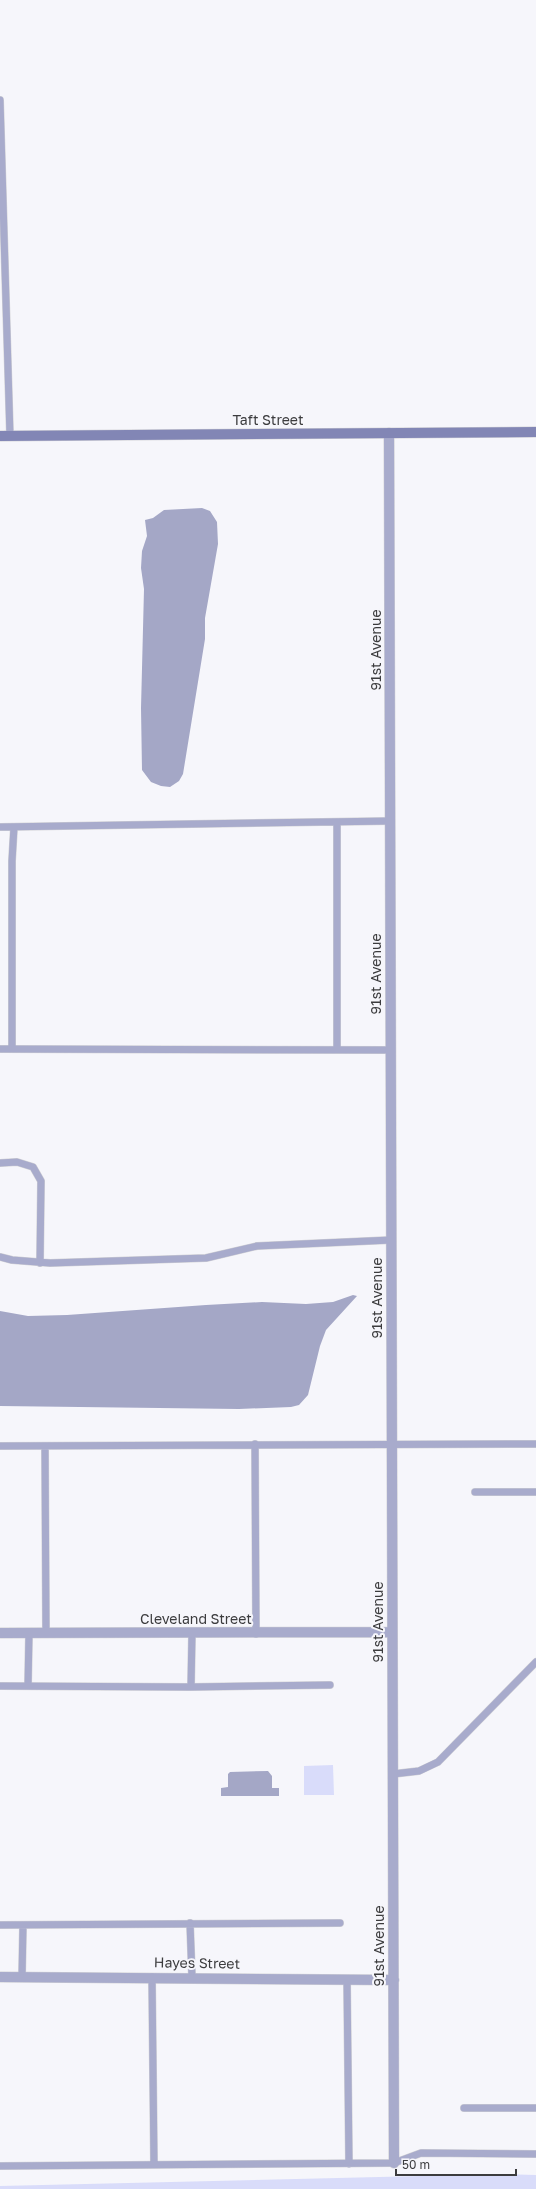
<svg xmlns="http://www.w3.org/2000/svg" width="536" height="2189" font-family="'Golos Text',sans-serif">
	<style>
		.green { fill: #d9dcfa }
		.water { fill: #a4a7c6 }
		.lines { fill: none; stroke-linecap: round; stroke-linejoin: round }
		.service-casing { stroke: #d1d1d5; stroke-width: 8 }
		.minor-casing { stroke: #d1d1d5; stroke-width: 11 }
		.secondary-casing { stroke: #d1d1d5; stroke-width: 11 }
		.service { stroke: #a8abcc; stroke-width: 7 }
		.minor { stroke: #a8abcc; stroke-width: 10 }
		.secondary { stroke: #8286b5; stroke-width: 10 }
		.labels { text-anchor: middle; stroke-width: 4; stroke-linejoin: round; paint-order: stroke }
		.street-label { font-size: 14px; fill: #3c3c3e; stroke: #f6f6fb }
	</style>
	<rect width="100%" height="100%" fill="#f6f6fb"/>
	<!-- green -->
	<path class="green" d="M333,1765L334,1795H304V1766Z
		M504,2174L536,2175V2189H0V2186Z"/>
	<!-- water -->
	<path class="water" d="M202,508L210,511L217,522L218,544L205,618V639L183,774L179,781L170,787L161,786L151,782L142,770L141,708L144,589L141,568L142,551L147,536L145,520L153,518L164,510Z
		M353,1295L357,1296L326,1330L320,1346L308,1395L299,1405L291,1407L239,1409L0,1406V1311L28,1316L67,1315L206,1305L262,1302L306,1304L333,1302Z
		M268,1771L272,1776V1788H279V1796H221V1788L228,1787V1774L230,1772Z"/>
	<g class="lines">
		<defs>
			<path id="service" d="M0,100L10,436
				M337,822V1049
				M0,827L390,821
				M0,1049L390,1050
				M12,1049V861L14,827
				M0,1163L17,1162L33,1167L41,1181L40,1263
				M0,1257L12,1260L50,1263L206,1258L257,1246L391,1240
				M255,1444L256,1634
				M0,1446L536,1444
				M45,1446L46,1633
				M475,1492H536
				M0,1686L191,1687L330,1685
				M28,1686L29,1633
				M191,1687L192,1633
				M393,1774L419,1771L438,1762L536,1662
				M190,1923L192,1977
				M0,1925L340,1923
				M22,1977L23,1925
				M152,1977L154,2165
				M347,1979L349,2164
				M464,2108H536
				M0,2166L394,2163L421,2153L536,2154"/>
			<path id="minor" d="M389,433L394,2163
				M0,1633L392,1632
				M0,1977L394,1980"/>
			<path id="secondary" d="M0,436L536,432"/>
		</defs>
		<!-- service casing -->
		<use href="#service" class="service-casing"/>
		<!-- minor casing -->
		<use href="#minor" class="minor-casing"/>
		<!-- secondary casing -->
		<use href="#secondary" class="secondary-casing"/>
		<!-- service -->
		<use href="#service" class="service"/>
		<!-- minor -->
		<use href="#minor" class="minor"/>
		<!-- secondary -->
		<use href="#secondary" class="secondary"/>
	</g>
	<g class="labels">
		<!-- street labels -->
		<g class="street-label">
			<text x="268" y="425">Taft Street</text>
			<text transform="translate(376 650) rotate(-90)" y="5">91st Avenue</text>
			<text transform="translate(376 974) rotate(-90)" y="5">91st Avenue</text>
			<text transform="translate(377 1298) rotate(-90)" y="5">91st Avenue</text>
			<text x="196" y="1624">Cleveland Street</text>
			<text transform="translate(378 1622) rotate(-90)" y="5">91st Avenue</text>
			<text transform="translate(379 1946) rotate(-90)" y="5">91st Avenue</text>
			<text transform="translate(197 1963) rotate(1)" y="5">Hayes Street</text>
		</g>
	</g>
	<!-- scale -->
	<path d="M396 2169v6h120v-6" fill="none" stroke="#3c3c3e" stroke-width="2"/>
	<text x="402" y="2169" font-size="12" fill="#3c3c3e" stroke="#f6f6fb" stroke-width="3" paint-order="stroke">50 m</text>
</svg>
